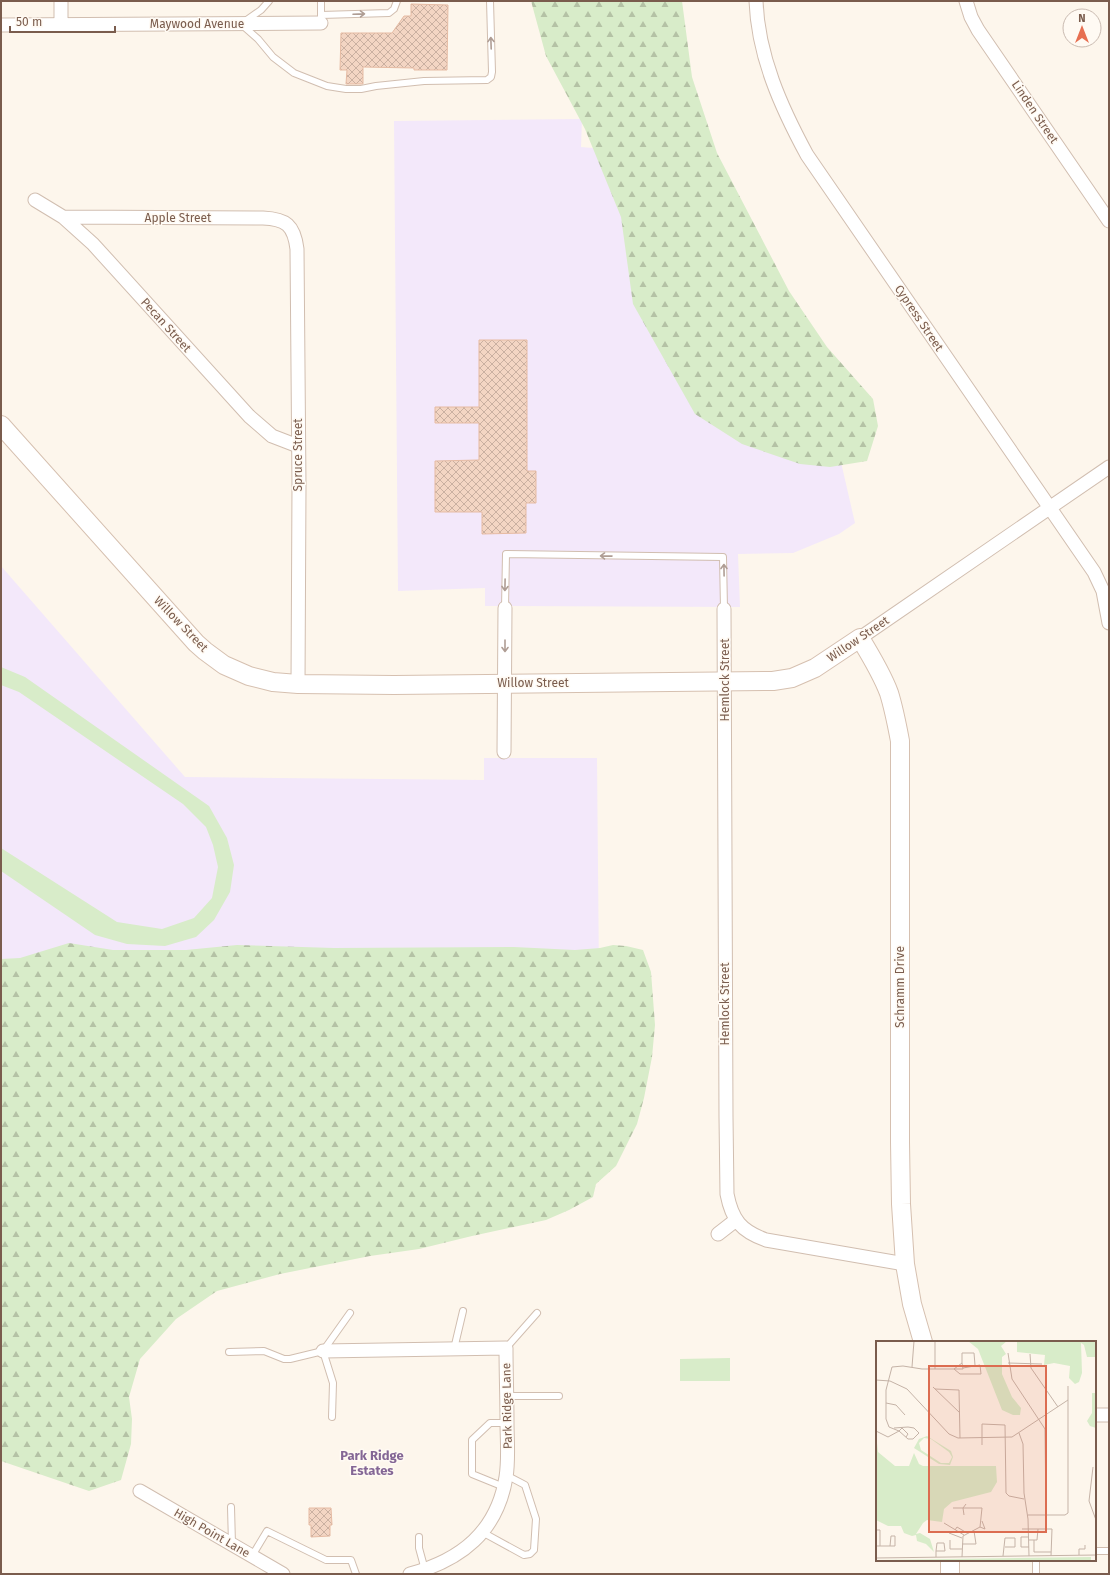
<svg xmlns="http://www.w3.org/2000/svg" width="1110" height="1575" font-family="'Fira Sans',sans-serif">
	<style>
		.education { fill: #f3e8fa }
		.green { fill: #d8ecc9 }
		.forest { fill: url(#forest-firs) }
		.building { fill: url(#building-cross-hatch); stroke: #e6bba3 }
		.lines { fill: none; stroke-linecap: round; stroke-linejoin: round }
		.lane-casing { stroke: #d1beb0; stroke-width: 8 }
		.street-casing { stroke: #d1beb0; stroke-width: 15 }
		.secondary-casing { stroke: #d6c0b0; stroke-width: 20 }
		.lane { stroke: #fff; stroke-width: 6 }
		.street { stroke: #fff; stroke-width: 13 }
		.secondary { stroke: #fff; stroke-width: 18 }
		.oneway { stroke: #af9d94 }
		.labels { text-anchor: middle; stroke-width: 3; stroke-linejoin: round; paint-order: stroke }
		.street-label { font-size: 12px; fill: #7a5c4d; stroke: #fffaf3 }
		.neighbourhood-label { font-size: 13px; font-weight: bold; fill: #846695; stroke: #fffaf3 }
		.inset-road { fill: none; stroke: #c5b3a7; stroke-width: 1 }
		.view { fill: #dc6d51; fill-opacity: 0.15; stroke: #dc6d51; stroke-width: 2 }
		.inset-edge { fill: none; stroke: #7a5c4d; stroke-width: 2 }
	</style>
	<defs>
		<pattern id="forest-firs" width="22" height="20" patternUnits="userSpaceOnUse"><rect width="22" height="20" fill="#d8ecc9"/><path d="M5 1l3.5 6h-7zM16 11l3.5 6h-7z" fill="#b4c2a5"/></pattern>
		<pattern id="building-cross-hatch" width="8" height="8" patternUnits="userSpaceOnUse"><rect width="8" height="8" fill="#f3d5c3"/><path d="M0 0l8 8M0 8l8-8" fill="none" stroke="#cab0a1"/></pattern>
	</defs>
	<rect width="100%" height="100%" fill="#fdf6ec"/>
	<!-- education -->
	<path class="education" d="M582,119L581,147L685,156L817,358L855,523L839,534L793,553L738,554L740,607L485,606V588L398,591L394,121Z
		M1,566L185,777L484,780V758H597L599,976H1Z"/>
	<!-- green -->
	<path class="green" d="M1,667L25,677L209,806L227,838L234,865L230,892L214,920L196,937L165,946L127,944L95,935L1,871V848L117,922L162,929L194,918L212,898L218,867L213,845L206,827L183,804L19,692L1,685Z
		M730,1358V1381H680V1359Z"/>
	<!-- forest -->
	<path class="forest" d="M531,1H682L692,77L717,153L789,291L827,347L873,399L878,426L867,461L830,467L800,464L742,444L695,414L633,304L621,217L585,129L546,56Z
		M69,943L113,950H186L237,945L334,948L514,947L575,950L600,948L613,945L626,946L643,950L651,972L655,1025L652,1057L644,1098L637,1124L616,1166L596,1184L593,1197L569,1210L546,1220L472,1236L419,1249L370,1256L280,1274L217,1291L176,1319L140,1359L129,1397L132,1419L131,1444L121,1480L89,1491L1,1461V959L20,958Z"/>
	<!-- building -->
	<path class="building" d="M411,4L448,5L447,70H414V68L363,67V84H346L347,70H340L341,33H392L404,16H411Z
		M479,340H527V471H536V503H526V533L482,534V512H435V461L479,460V423H435V407H479Z
		M309,1508H331L332,1525H330V1536L311,1537V1525H309Z"/>
	<g class="lines">
		<defs>
			<path id="lane" d="M269,1L261,10L241,24L258,39L273,57L294,73L327,86L346,89H361L376,86L424,81L487,80L491,77L492,72L490,1
				M321,1V19
				M321,15L389,13L394,9L397,1
				M505,608L506,554L723,557L724,609
				M506,1348L537,1313
				M454,1349L463,1311
				M323,1351L333,1383L332,1417
				M229,1352L264,1351L284,1359H290L323,1351L350,1313
				M507,1396H559
				M504,1487L472,1474V1440L490,1423H507
				M231,1507L232,1544
				M482,1532L524,1555L530,1554L534,1550L536,1519L525,1485L506,1475
				M419,1537V1548L425,1570
				M1095,1551H1109
				M252,1556L267,1531L326,1560H351L356,1574
				M1036,1560V1574"/>
			<path id="street" d="M61,1V25
				M756,1C758,56 781,107 807,155L1094,572L1103,591L1109,623
				M966,1L971,17L978,30L1109,221
				M1,25L321,23
				M35,200L63,217L93,244L249,416L272,436L298,446
				M63,217L263,218C286,219 294,225 297,249L299,486L298,684
				M724,609L726,1117L727,1194C732,1220 741,1231 766,1240L905,1264
				M860,638L1109,467
				M504,752L505,608
				M718,1234L736,1220
				M323,1351L506,1348C506,1373 507,1397 507,1422C507,1440 509,1459 506,1477C497,1532 461,1560 410,1574
				M1095,1415H1109
				M140,1491L283,1574"/>
			<path id="secondary" d="M1,425L196,643L205,651L224,665L249,676L273,682L298,684L394,685L773,681L792,678L815,668L860,638C871,656 882,674 889,693C894,709 897,725 900,741V1142L901,1204L905,1264L912,1304L923,1342
				M950,1560V1574"/>
		</defs>
		<!-- lane casing -->
		<use href="#lane" class="lane-casing"/>
		<!-- street casing -->
		<use href="#street" class="street-casing"/>
		<!-- secondary casing -->
		<use href="#secondary" class="secondary-casing"/>
		<!-- lane -->
		<use href="#lane" class="lane"/>
		<!-- street -->
		<use href="#street" class="street"/>
		<!-- secondary -->
		<use href="#secondary" class="secondary"/>
	</g>
	<!-- one-way arrows -->
	<defs><path id="oneway-shaft" d="M-6 0H5M1.5-3L5.5 0L1.5 3" fill="none" stroke-width="1.6" stroke-linecap="round" stroke-linejoin="round"/></defs>
	<g class="oneway">
		<use href="#oneway-shaft" transform="translate(359 14) rotate(-2)"/>
		<use href="#oneway-shaft" transform="translate(491 43) rotate(-92)"/>
		<use href="#oneway-shaft" transform="translate(606 556) rotate(-179)"/>
		<use href="#oneway-shaft" transform="translate(724 570) rotate(-91)"/>
		<use href="#oneway-shaft" transform="translate(505 585) rotate(91)"/>
		<use href="#oneway-shaft" transform="translate(505 646) rotate(90)"/>
	</g>
	<g class="labels">
		<!-- street labels -->
		<g class="street-label">
			<text x="197" y="28">Maywood Avenue</text>
			<text transform="translate(1035 112) rotate(56)" y="4">Linden Street</text>
			<text x="178" y="222">Apple Street</text>
			<text transform="translate(919 318) rotate(56)" y="4">Cypress Street</text>
			<text transform="translate(166 325) rotate(48)" y="4">Pecan Street</text>
			<text transform="translate(298 455) rotate(-90)" y="4">Spruce Street</text>
			<text transform="translate(181 624) rotate(46)" y="4">Willow Street</text>
			<text transform="translate(858 639) rotate(-34)" y="4">Willow Street</text>
			<text transform="translate(725 680) rotate(-90)" y="4">Hemlock Street</text>
			<text x="533" y="687">Willow Street</text>
			<text transform="translate(900 987) rotate(-90)" y="4">Schramm Drive</text>
			<text transform="translate(725 1004) rotate(-90)" y="4">Hemlock Street</text>
			<text transform="translate(507 1406) rotate(-91)" y="4">Park Ridge Lane</text>
			<text transform="translate(212 1533) rotate(30)" y="4">High Point Lane</text>
		</g>
		<!-- neighbourhood labels -->
		<g class="neighbourhood-label">
			<text x="372" y="1460">Park Ridge<tspan x="372" dy="15">Estates</tspan></text>
		</g>
	</g>
	<!-- overview -->
	<g transform="translate(876 1341)">
		<rect width="220" height="220" fill="#fdf6ec"/>
		<path d="M51,95L75,110L77,116L74,124L63,123L38,107L43,98ZM48,97L55,98L73,111L76,116L73,122H65L45,109L43,102ZM215,216V220H0V219Z" fill="#d8ecc9" fill-rule="evenodd"/>
		<path d="M92,0H131L125,5L130,13L126,16V33L136,56L145,67L144,74H137L126,69L102,8ZM141,0H220V16H211L208,4L205,2L206,32L203,41L199,43L193,37L194,25L178,22L168,24L169,14L141,11ZM216,52H220V87L214,85L211,80L216,72ZM0,93L2,111L19,125H33L38,112L43,123L47,125H120L121,141L115,151L76,161L68,168L66,181L51,179L47,182L40,193L44,192L54,198L58,211L50,203L41,200L40,194L36,195L28,192L25,185H12L0,179Z" fill="#d8ecc9"/>
		<path class="inset-road" d="M59,0V28M132,12L136,38L169,88L170,174M154,13L155,27L182,66M86,22V12H98L99,24M132,22L166,23M36,26L38,0M0,39L14,40L31,48L73,93L82,97L136,96L192,59M57,46L84,72M59,48L83,49L84,97M10,62L20,64L29,74M13,86L10,78V49L16,26L27,25L46,28H87L86,22L78,28L84,33H105L104,24L87,27M18,87L32,86L38,87L43,92L37,98H32L23,90L26,87M26,87L32,93L30,96M0,90L12,96L23,90L13,86M143,92L147,103L148,152L152,178L153,215M106,104V83L129,84L130,152L133,155L148,158M217,126L213,160L220,179M77,167H106L104,186L87,195L86,216M88,174L87,167L90,163M152,174H189L192,172V45M68,182L88,194M104,186L109,188L106,180M146,188H162L161,199H153M162,188H176L175,215M0,189H4V205M79,189L81,186L91,192M73,192L86,197M153,196H145V206H153M74,199V208H86M158,199V211H175M86,203H100L98,190M0,205H19V195H15L14,205M60,210H69L68,202H61L60,210V216M203,214V208H209V204M127,215L129,197H139V206H129M0,217L220,214"/>
		<path class="view" d="M53,25H170V191H53Z"/>
		<rect width="220" height="220" class="inset-edge"/>
	</g>
	<!-- border -->
	<rect width="1110" height="1575" fill="none" stroke="#7a5c4d" stroke-width="4"/>
	<!-- north arrow -->
	<g transform="translate(1082 28)"><circle r="19" fill="#fffaf3" stroke="#cabbb1"/>
	<path d="M0-3L7 15L0 10L-7 15Z" fill="#e76f51"/>
	<text y="-6" font-size="11" font-weight="bold" text-anchor="middle" fill="#7a5c4d">N</text>
	</g>
	<!-- scale -->
	<path d="M10 26v6h105v-6" fill="none" stroke="#7a5c4d" stroke-width="2"/>
	<text x="16" y="26" font-size="12" fill="#7a5c4d" stroke="#fffaf3" stroke-width="3" paint-order="stroke">50 m</text>
</svg>
